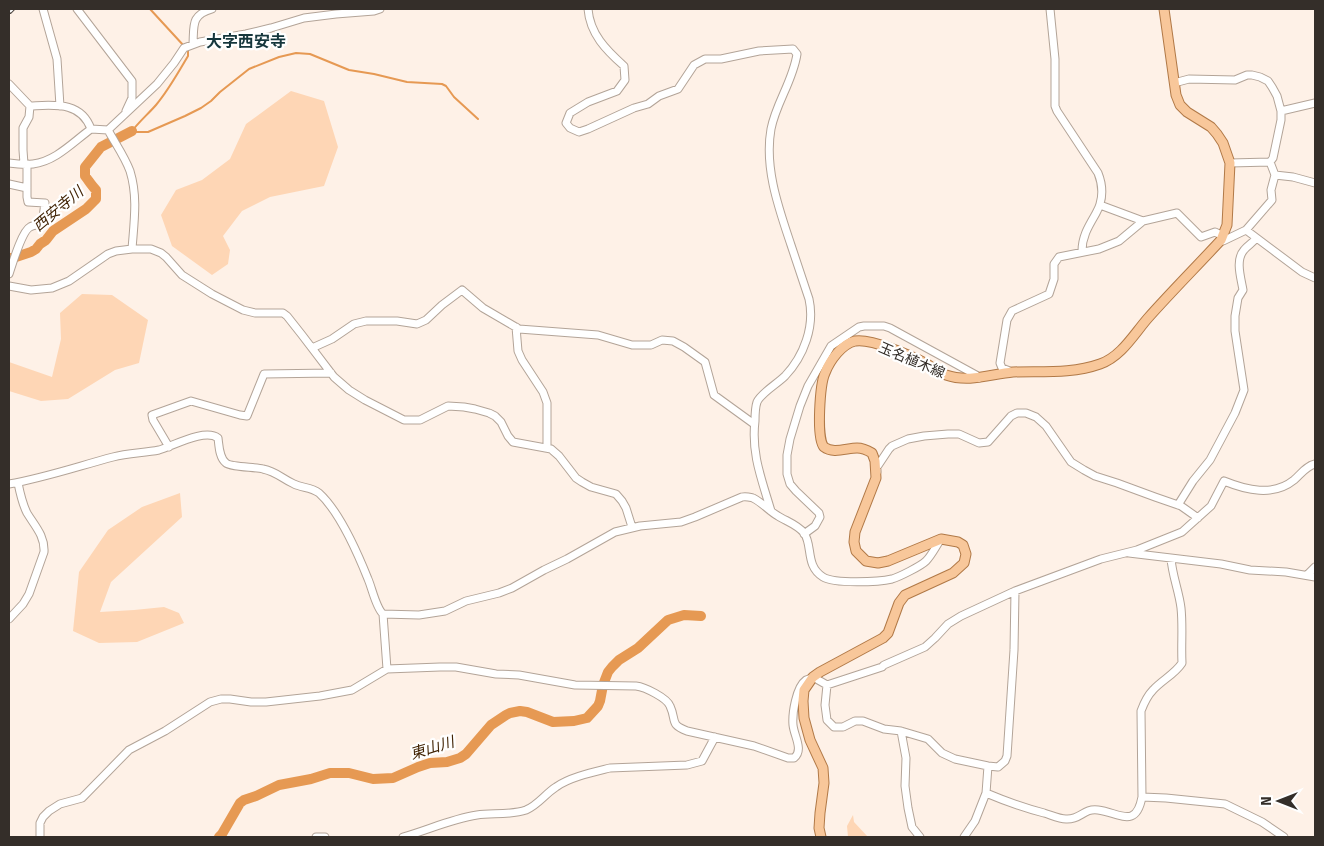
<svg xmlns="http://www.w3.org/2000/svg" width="1324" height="846" font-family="'Fira Sans','Noto Sans JP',sans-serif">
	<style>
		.green { fill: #fed6b5 }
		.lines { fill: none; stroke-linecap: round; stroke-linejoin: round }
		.stream { stroke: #e69953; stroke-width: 2 }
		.river { stroke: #e69953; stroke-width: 10 }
		.minor-casing { stroke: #b3a498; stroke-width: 9 }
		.major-casing { stroke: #b17947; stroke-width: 11 }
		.minor { stroke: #fff; stroke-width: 7 }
		.major { stroke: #f8c79a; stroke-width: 9 }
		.rail-casing { stroke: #4c4540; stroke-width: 4 }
		.rail { stroke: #fff; stroke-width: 2; stroke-dasharray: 5.5; stroke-linecap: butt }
		.labels { text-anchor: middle; stroke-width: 4.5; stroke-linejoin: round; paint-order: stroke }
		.street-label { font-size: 14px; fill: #342e29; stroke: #fff }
		.water-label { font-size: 15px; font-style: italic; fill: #422405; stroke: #fff }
		.quarter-label { font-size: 16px; font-weight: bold; fill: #16373d; stroke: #fff }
	</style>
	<rect width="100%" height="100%" fill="#fef1e7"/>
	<!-- green -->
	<path class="green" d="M291,91L324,101L338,147L324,186L270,197L242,211L223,236L230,250L228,264L212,275L172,246L161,215L176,190L202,180L230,159L246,124Z
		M82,294L112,295L148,320L139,363L115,370L68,399L41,401L9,391V362L52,377L61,339L60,313Z
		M180,493L182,517L111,582L100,612L134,610L164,607L179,613L184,623L137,642L99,643L73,631L79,572L108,530L142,507Z
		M853,815L854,822L868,837H848L847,826Z"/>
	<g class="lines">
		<!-- stream -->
		<path class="stream" d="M150,9L184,46
			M187,50L188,51V56C178,73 168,91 156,105C148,114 139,122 132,131L133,132H148L185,116L201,108L211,101L220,92L249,69L279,57L296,53L310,54L349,70L374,74L407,82L442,84L446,86L454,97L478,119"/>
		<!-- river -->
		<path class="river" d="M9,258H13L31,252L36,249L40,244L46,240L53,231L86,209L96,199V190C92,186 89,181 85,176V167L101,147L132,131
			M219,837L222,834L240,803L244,800L256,796L279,785L311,779L330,773H349L373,779L393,778L418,767L430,763L447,762L460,758L466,754L491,725L506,715L510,713L520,711L527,712L553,722L574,721L587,718L598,706L600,701L603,685L608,672L612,667L619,660L638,648L668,620L684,615L701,616"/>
		<defs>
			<path id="minor" d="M43,9L57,59L60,106
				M77,9L132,81V98L126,111
				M588,9C590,34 606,50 624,66L625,80L617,91L588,102L570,113L566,123L570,128L579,132L588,129L634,108L648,104L659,96L678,89L694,65L705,59H721L759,51L793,49L797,54C793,81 776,103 771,129C764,168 779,209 791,245C797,263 803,281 809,299C815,326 804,356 785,376C777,384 761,393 757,402C755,408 755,415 755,421C751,454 762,480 771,511
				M1050,9L1055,59V106L1057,111L1098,173C1102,183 1103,194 1100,204C1099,208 1097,211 1095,215C1088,227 1082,237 1082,251
				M193,44C194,25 191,15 212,9
				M1174,83L1189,79L1235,80L1247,75H1252L1260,77L1268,81L1272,87L1277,96L1281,111
				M9,84L30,106C54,105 81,101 91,129
				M1315,103L1281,111V120L1273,158L1270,162L1275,175L1293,177L1315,183
				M108,130C115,143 125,157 130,171C138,197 134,222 132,249
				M9,163C16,164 25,165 33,164C56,161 73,142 91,129L108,130L157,84L174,63L184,48L200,42L246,34L271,28L304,18L336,14L374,11L380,9
				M1230,163L1270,162
				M24,164L23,150V128L29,117L30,106
				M9,184L27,188
				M1143,221L1177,213L1201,237L1215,232L1223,236
				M1246,230L1272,200L1271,190L1275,175
				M1221,240L1223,241L1246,230L1302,272L1315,278
				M9,274C12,265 22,231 30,227C33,225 38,225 42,224L45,203L28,202L27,197V164
				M9,286L31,290L52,288L69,281L108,254L116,251L132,249H151L161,253L166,257L182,275L212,294L243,310L255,313H283L287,316L302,335L334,377L349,390L365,400L404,420H420L448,406L464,407L475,409L489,413L495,416L501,422L508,436L513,442L551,449L559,456L576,478L582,482L591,487L616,494L622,501L626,508L632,527
				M516,327L518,351L522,360L543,392L547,403V448
				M312,348L332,339L354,324L366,321H397L417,324L426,320L442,305L462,290L483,308L519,329L598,335L632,345H651L662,340L673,341L684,347L705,362L714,395L754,424
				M1012,372L1002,368L1000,363L1007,320L1012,311L1049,294L1054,279V264L1059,257L1099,249L1119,241L1143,221L1100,205
				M169,447L153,420L152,415L191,401L240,415L247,416L264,374L331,373
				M877,472V467L889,449L892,446L908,439L924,436L948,434H959L979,443L988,442L1011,416L1017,413H1026L1036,417L1046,426L1071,462L1084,470L1095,476L1117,483L1155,497L1181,506L1198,518
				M9,484C44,478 79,466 113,457C128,453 144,453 159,450C173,446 205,428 218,438C219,445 219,458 226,463C230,467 255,467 263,469C277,472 281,478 294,484C302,488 311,487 319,493C339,511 358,554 368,579C372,588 376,608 383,614L387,669
				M1178,505L1193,481L1210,460L1235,413L1244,390L1235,331V316L1238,298L1243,290C1241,278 1235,260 1244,250C1248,245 1253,243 1256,238
				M804,534L815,526L820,517L819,513L796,491L790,484L787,474V455L790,439L800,406L808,386L831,346L859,327L864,326H884L890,328L976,375L979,378
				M1129,553L1221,564L1250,570L1286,572L1315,577
				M1307,575L1315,567
				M383,614L419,615L445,611L466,601L499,593L512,588L544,570L567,559L615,532L640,526L681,522L695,517L742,497C746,496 749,497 753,498C763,503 769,511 778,516C786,521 798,525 804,533C813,545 805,566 823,577C834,584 879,582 892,579C899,577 921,566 926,561C932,555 936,546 941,539
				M9,619L23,604L29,594L44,552C45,536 35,526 27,513C22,503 20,493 18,483
				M827,685L825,705L827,720L834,727H843L855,721H863L884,729L901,731L928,739L942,753L955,759L988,766L998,767L1005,761L1007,756L1014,650L1015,591
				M901,731L906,758L905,786L908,808L912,827L920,837
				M988,766L986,793C1005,801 1024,808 1044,813C1051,815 1059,819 1066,819C1081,820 1083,808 1098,810C1120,813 1136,829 1142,797L1141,711C1144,703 1147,696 1153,690C1162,680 1175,674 1182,663C1181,645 1183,627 1181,608C1179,591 1172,575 1171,558
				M1142,797L1166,798L1225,804L1262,822L1284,837
				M40,837V823L43,817L49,811L60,804L82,798L129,750L165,731L210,702L221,699H230L251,702H266L320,696L352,690L387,669L440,667H456L496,674L519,675L575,685L636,686C645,687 667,698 670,706C677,721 669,724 687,731L754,746L788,758H794C804,750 794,736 793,725C792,714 796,687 806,680C806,680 812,678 813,677L827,685L882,667L884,665L925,647L935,638L948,624L961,616L1015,591L1101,559L1137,550L1182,532L1211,506L1224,481C1246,490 1273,497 1294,480C1301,474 1306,466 1315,464
				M316,837H325
				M403,837C428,830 451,819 477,815C492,813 512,815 526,810C538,805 545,794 556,787C570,777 594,772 610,768L687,765L702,761L715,737
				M964,837L975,821L986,793"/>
			<path id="major" d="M821,837L819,828L820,813L824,783L823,768L810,740L804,718L803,701L804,690L813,677L820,672L883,638L888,633L899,603L905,595L953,573L964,563L966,554L963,545L958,542L941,539L888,561L878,563L866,561L856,551L854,542L855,532L876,478L875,461L872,453C867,450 863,448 857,448C847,448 833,454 824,447C816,438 820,384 825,373C830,360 842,344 855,341C871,338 912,356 927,364C933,368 939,373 946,375C969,383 991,374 1013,372C1042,371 1072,374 1100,364C1121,357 1134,334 1148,318C1172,291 1197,266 1221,240L1227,225L1230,163L1223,143L1217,134L1211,127L1187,112L1180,105L1176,95L1164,9"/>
		</defs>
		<!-- minor casing -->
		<use href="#minor" class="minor-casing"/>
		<!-- major casing -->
		<use href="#major" class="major-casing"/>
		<!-- minor -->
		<use href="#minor" class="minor"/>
		<!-- major -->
		<use href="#major" class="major"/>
		<defs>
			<path id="rail" d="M10,12L13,9"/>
		</defs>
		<!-- rail casing -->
		<use href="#rail" class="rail-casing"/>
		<!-- rail -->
		<use href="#rail" class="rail"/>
	</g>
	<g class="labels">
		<!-- street labels -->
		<g class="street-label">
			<text transform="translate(912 360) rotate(23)" y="5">玉名植木線</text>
		</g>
		<!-- water labels -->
		<g class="water-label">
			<text transform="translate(58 209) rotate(-40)" y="5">西安寺川</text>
			<text transform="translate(432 748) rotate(-17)" y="5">東山川</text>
		</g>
		<!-- quarter labels -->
		<g class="quarter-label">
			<text x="246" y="47">大字西安寺</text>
		</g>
	</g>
	<!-- border -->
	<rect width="1324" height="846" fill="none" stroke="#342e29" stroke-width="20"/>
	<!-- north arrow -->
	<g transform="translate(1279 801) rotate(270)" stroke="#ffffff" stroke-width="4" paint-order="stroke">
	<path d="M0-4L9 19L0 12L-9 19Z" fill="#342e29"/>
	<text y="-8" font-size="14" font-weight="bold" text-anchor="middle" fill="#342e29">N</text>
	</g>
</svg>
